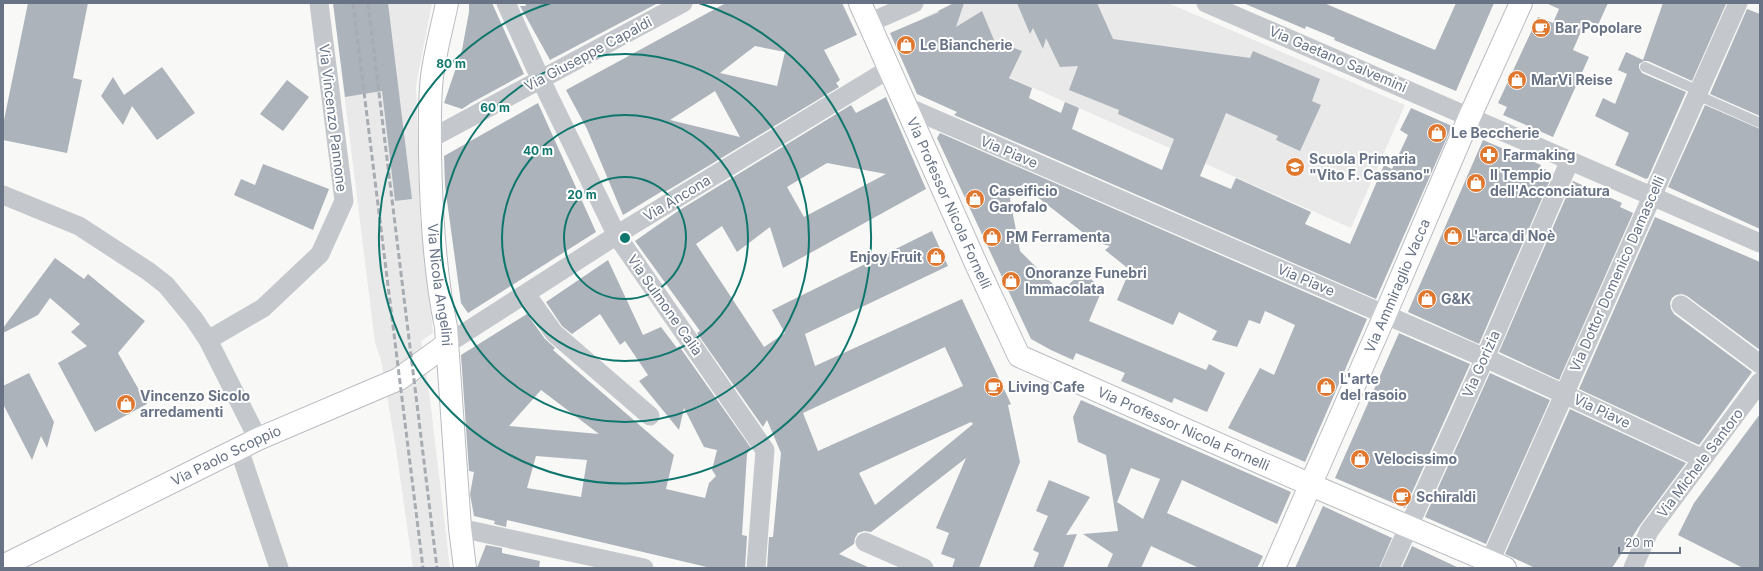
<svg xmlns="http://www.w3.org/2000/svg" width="1763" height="571" font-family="Inter,sans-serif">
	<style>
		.built { fill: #e9e9e9 }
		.building { fill: #adb3ba; fill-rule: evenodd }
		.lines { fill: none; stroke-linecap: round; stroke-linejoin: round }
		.secondary-casing { stroke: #b8bcc2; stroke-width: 24 }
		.lane { stroke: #c4c7cb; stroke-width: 10 }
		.street { stroke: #c4c7cb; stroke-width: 19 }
		.secondary { stroke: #fff; stroke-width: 22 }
		.rail { stroke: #a7abb2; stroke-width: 3; stroke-dasharray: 6 3; stroke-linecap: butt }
		.ring { fill: none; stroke: #0f766e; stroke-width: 2 }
		.labels { text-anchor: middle; stroke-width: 4; stroke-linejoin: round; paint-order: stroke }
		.poi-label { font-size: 14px; font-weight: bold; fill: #687386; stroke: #fff; text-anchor: start }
		.street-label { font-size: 14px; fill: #687386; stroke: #fff }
		.centre { fill: #0f766e; stroke: #fff; stroke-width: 2 }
		.ring-label { font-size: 12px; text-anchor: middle; font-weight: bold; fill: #0f766e; stroke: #fff; stroke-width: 4; stroke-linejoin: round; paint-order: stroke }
	</style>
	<rect width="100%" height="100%" fill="#f8f8f6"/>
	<!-- built -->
	<path class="built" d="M333,3H432L416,85L420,216L433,333L421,341L428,383L450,568H413L396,449L381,360L375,343Z
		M954,3H1168L1405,105L1351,228L952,52L940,57L923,18Z"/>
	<!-- building -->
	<path class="building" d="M28,3H88L73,78L82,80L67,153L3,140V125Z
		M333,3H388L412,199L395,201L382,91L345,97Z
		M469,3H492L524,74L471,103L462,109L444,103L462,50L469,12Z
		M525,3H658L550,60L520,6H526Z
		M726,3H842L857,35L824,50L840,80L836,83L839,87L665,192L664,190L623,215L587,129L566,90ZM755,46L785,52L777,86L720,73ZM715,91L740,137L670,120Z
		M954,3H964L956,27L982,11L994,40L1022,51L1009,78L1032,88L1029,98L1061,113L1065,102L1079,108L1072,129L1162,170L1174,139L1118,114L1119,110L1069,90L1078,66L1060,67L1046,38L1043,49L1033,28L1030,34L1017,3H1097L1113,39L1250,58L1253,51L1320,79L1312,101L1321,105L1300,151L1276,140L1278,136L1226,113L1200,176L1231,189L1236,178L1269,193L1311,212L1305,224L1350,244L1384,165L1392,169L1408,135L1400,130L1411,108L1452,126L1376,299L954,115L957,112L917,94L890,33L939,12L938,11Z
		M1243,3H1324L1435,50L1456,3H1494L1456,91L1334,40L1335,38L1306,26L1305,29Z
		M1546,3H1608L1598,25L1586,20L1573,50L1589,57L1553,137L1503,115L1507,107L1498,103L1538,17L1553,23L1559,9Z
		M1663,3L1726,4L1692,81L1648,61H1644L1639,64V68L1642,73L1686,92L1648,178L1646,179L1615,165L1629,133L1595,116L1603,98L1615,104L1627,74L1618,70L1626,52L1643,60Z
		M1747,9L1760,14V116L1710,94Z
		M162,67L195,113L157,140L132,106L123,125L101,96L113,77L124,95Z
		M287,80L309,97L283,131L260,114Z
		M886,97L926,189L783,268L770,227L737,252L722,226L696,244L764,347L785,333L772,310L932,231L948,266L805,334L815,366L962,299L1011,404L1008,405L1020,462L979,568H952L955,559L941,554L949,533L936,528L966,458L871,532L864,531L858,533L855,538L854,544L839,554L870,568H767L769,537H773L781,453L767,420L763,427L697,333L700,331L635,241L678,211L851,105L856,113ZM827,163L886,174L804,217L787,187ZM945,347L963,386L818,451L803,413ZM971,422L973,424L875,505L859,473Z
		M538,103L596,232L468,313L461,303L445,186L444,156Z
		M1705,105L1760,129V229L1668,187Z
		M940,133L1367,319L1305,462L1228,428L1260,368L1274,375L1295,325L1265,311L1260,324L1249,320L1237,347L1212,340L1217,331L1179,312L1173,325L1117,300L1130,270L1105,250L1110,246L1095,242L1022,185L1010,199L1020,251L1061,292L1083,271L1102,290L1089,321L1206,370L1209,364L1225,373L1207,412L1174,398L1172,403L1121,381L1125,373L1076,353L1073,360L1051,350L1031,339L937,138Z
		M1483,140L1541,165L1540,167L1553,173L1479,344L1408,312Z
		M263,164L329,189L313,230L234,195L241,179L255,185Z
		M1573,181L1622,203L1620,207L1633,213L1559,380L1499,352Z
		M1655,217L1760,262V350L1687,296L1682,294L1676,295L1672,298L1670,303L1671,309L1674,314L1752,372L1699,445L1579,389Z
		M55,258L84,279L88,274L145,321L118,353L147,404L95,432L58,363L87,346L71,332L80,324L50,298L38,315L3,333V328Z
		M608,260L643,335L661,327L677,348L679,346L751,448L747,454L742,535L747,536L745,568H711L507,520L506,527L494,524L495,521L474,516L470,494L474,472L469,471L461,355L527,314L545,339L555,348L553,350L674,455L666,489L705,498L709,483L716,476L712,470L717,450L704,447L684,408L679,430L639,381L648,375L625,341L620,345L600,314L572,334L562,326L546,302ZM541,390L599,434L509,426ZM536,456L587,460L581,497L527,488Z
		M1399,333L1470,364L1405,508L1335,478Z
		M29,373L54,422L47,448L41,436L32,460L3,404V386Z
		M1490,373L1550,400L1486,544L1425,517Z
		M1081,400L1291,492L1277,524L1182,480L1167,513L1263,556L1257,568H1199L1151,546L1141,568H1107L1113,554L1083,534L1118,531L1106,455L1078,442L1073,417ZM1131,468L1160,479L1143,519L1117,502Z
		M1570,409L1686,463L1640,525L1612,568H1535L1505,554Z
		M1760,414V568H1743L1678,535L1694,503Z
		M1049,480L1090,497L1066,535L1077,534L1063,568H1033L1039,553L1033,550L1048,516L1036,511Z
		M1323,506L1392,538L1379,568H1295Z
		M486,545L502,548V553L540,561L539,568H477Z
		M1412,546L1459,568H1402Z"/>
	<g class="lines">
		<defs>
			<g id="secondary">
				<path id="s1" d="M447,3C442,28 435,52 432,77C429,102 430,128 430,153C431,211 434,270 446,327L460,528L465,568"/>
				<path id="s2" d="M860,3L977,266L1019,356L1311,485L1505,568"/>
				<path id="s3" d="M3,566L258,439L399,379L447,344"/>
				<path id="s4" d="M1274,568L1385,315L1470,116L1521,3"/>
			</g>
		</defs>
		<!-- secondary casing -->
		<use href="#secondary" class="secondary-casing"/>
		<!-- lane -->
		<path class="lane" d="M1645,67L1699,91
			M1697,95L1760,123"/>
		<!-- street -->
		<path class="street" d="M506,3L541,80L617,236L765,450L756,568
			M1206,3L1760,243
			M869,23L914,3
			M907,107L1485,358L1564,394L1703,459
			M430,139L683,3
			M3,195L79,226L148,271L166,285L194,319L208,340L258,439
			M526,294L554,333L650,416
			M1681,305L1760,364
			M208,340L263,308L320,254L344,201L319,3
			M447,344L631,226L889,69
			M239,449L279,568
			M460,528L644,568
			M865,542L924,568
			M1390,568L1485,358L1570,160
			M1487,568L1738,3
			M1633,568L1649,531L1760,382"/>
		<!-- secondary -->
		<use href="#secondary" class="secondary"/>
		<!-- rail -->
		<path class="rail" d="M353,3L423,568
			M368,3L437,568"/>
	</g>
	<!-- distance rings -->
	<g class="ring">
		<circle cx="625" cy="238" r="61"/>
		<circle cx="625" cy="238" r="123"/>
		<circle cx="625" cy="238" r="184"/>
		<path d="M699 3A246 246 0 1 1 551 3"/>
	</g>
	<!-- icons -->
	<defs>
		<symbol id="cafe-disc" viewBox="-11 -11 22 22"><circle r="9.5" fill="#df772f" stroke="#fff"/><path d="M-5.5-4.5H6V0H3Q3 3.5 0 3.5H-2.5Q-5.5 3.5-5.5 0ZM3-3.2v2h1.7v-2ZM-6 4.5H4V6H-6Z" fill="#fff"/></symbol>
		<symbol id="shop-disc" viewBox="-11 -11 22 22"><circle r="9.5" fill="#df772f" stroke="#fff"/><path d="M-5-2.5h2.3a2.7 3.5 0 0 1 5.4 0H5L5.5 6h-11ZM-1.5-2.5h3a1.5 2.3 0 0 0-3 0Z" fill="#fff"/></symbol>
		<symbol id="pharmacy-disc" viewBox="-11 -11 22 22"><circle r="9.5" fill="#df772f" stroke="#fff"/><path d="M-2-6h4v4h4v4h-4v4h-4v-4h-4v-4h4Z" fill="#fff"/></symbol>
		<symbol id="school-disc" viewBox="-11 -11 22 22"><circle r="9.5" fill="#df772f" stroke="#fff"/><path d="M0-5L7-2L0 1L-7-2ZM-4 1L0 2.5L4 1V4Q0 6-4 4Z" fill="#fff"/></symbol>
	</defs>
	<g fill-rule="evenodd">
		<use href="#cafe-disc" x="1530" y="17" width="22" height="22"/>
		<use href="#shop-disc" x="895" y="34" width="22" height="22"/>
		<use href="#shop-disc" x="1506" y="69" width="22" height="22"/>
		<use href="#shop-disc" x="1426" y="122" width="22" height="22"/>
		<use href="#pharmacy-disc" x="1478" y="144" width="22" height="22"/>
		<use href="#school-disc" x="1284" y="156" width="22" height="22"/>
		<use href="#shop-disc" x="1465" y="172" width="22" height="22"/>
		<use href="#shop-disc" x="964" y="188" width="22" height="22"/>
		<use href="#shop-disc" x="1442" y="225" width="22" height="22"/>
		<use href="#shop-disc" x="981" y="226" width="22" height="22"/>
		<use href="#shop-disc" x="925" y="246" width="22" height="22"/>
		<use href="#shop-disc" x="1000" y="270" width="22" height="22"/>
		<use href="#shop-disc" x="1416" y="288" width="22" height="22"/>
		<use href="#cafe-disc" x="983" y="376" width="22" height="22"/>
		<use href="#shop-disc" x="1315" y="376" width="22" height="22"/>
		<use href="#shop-disc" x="115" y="393" width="22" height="22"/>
		<use href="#shop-disc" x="1349" y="448" width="22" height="22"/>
		<use href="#cafe-disc" x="1391" y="486" width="22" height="22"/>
	</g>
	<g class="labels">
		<!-- poi labels -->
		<g class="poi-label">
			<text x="1555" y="33">Bar Popolare</text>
			<text x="920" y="50">Le Biancherie</text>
			<text x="1531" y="85">MarVi Reise</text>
			<text x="1451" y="138">Le Beccherie</text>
			<text x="1503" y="160">Farmaking</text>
			<text x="1309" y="164">Scuola Primaria<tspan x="1309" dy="16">"Vito F. Cassano"</tspan></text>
			<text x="1490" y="180">Il Tempio<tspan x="1490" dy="16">dell'Acconciatura</tspan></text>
			<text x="989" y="196">Caseificio<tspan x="989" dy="16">Garofalo</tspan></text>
			<text x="1467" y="241">L'arca di Noè</text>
			<text x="1006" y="242">PM Ferramenta</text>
			<text x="922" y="262" text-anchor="end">Enjoy Fruit</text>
			<text x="1025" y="278">Onoranze Funebri<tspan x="1025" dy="16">Immacolata</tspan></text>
			<text x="1441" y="304">G&amp;K</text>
			<text x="1340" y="384">L'arte<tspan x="1340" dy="16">del rasoio</tspan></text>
			<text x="1008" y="392">Living Cafe</text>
			<text x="140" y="401">Vincenzo Sicolo<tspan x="140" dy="16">arredamenti</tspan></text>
			<text x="1374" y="464">Velocissimo</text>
			<text x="1416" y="502">Schiraldi</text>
		</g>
		<!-- street labels -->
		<g class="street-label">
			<text transform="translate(588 54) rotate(-28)" y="5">Via Giuseppe Capaldi</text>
			<text transform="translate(1338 59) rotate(23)" y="5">Via Gaetano Salvemini</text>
			<text transform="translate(333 118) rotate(83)" y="5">Via Vincenzo Pannone</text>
			<text transform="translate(1009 152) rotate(23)" y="5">Via Piave</text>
			<text transform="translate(677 198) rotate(-31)" y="5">Via Ancona</text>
			<text dy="5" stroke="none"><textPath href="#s2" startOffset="219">Via Professor Nicola Fornelli</textPath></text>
			<text transform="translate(1617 274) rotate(-66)" y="5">Via Dottor Domenico Damascelli</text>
			<text transform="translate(1306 280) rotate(23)" y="5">Via Piave</text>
			<text dy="5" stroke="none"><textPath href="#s1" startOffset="284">Via Nicola Angelini</textPath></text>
			<text dy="5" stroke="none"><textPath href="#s4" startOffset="308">Via Ammiraglio Vacca</textPath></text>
			<text transform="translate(665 305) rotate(55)" y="5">Via Sulmone Calia</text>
			<text transform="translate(1481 364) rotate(-66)" y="5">Via Gorizia</text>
			<text transform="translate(1602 411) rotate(25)" y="5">Via Piave</text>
			<text dy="5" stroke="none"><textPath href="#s2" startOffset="567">Via Professor Nicola Fornelli</textPath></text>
			<text dy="5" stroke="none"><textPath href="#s3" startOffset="249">Via Paolo Scoppio</textPath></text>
			<text transform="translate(1700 463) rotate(-53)" y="5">Via Michele Santoro</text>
		</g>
	</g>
	<circle cx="625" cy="238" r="6" class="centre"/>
	<g class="ring-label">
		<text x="451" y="68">80 m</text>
		<text x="495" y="112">60 m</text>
		<text x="538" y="155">40 m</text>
		<text x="582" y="199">20 m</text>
	</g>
	<!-- border -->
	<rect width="1763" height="571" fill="none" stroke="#687386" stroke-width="8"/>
	<!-- scale -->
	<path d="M1619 547v6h61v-6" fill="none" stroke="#687386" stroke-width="2"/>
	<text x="1625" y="547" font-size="12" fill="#687386" stroke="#ffffff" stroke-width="3" paint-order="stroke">20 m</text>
</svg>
